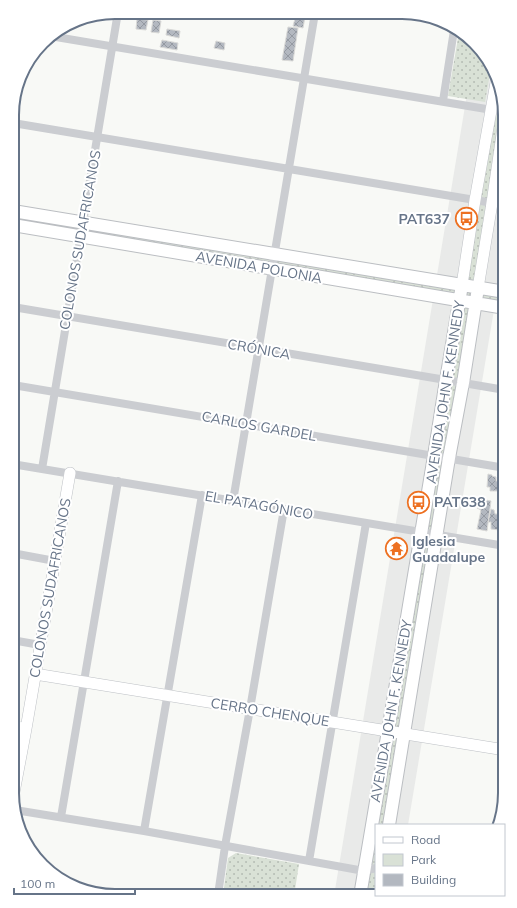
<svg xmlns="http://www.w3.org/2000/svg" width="517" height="908" font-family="Mulish,sans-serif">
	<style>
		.built { fill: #e9eae9 }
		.green { fill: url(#green-dots) }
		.building { fill: url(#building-cross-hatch); stroke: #dadad8 }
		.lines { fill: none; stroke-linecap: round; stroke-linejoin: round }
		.secondary-casing { stroke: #bdc0c5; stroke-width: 12 }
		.primary-casing { stroke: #bbbec2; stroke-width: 14 }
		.street { stroke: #cbcdd1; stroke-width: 8 }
		.secondary { stroke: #fff; stroke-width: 11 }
		.primary { stroke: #fff; stroke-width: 12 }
		.labels { text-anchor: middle; stroke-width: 4; stroke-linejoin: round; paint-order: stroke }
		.poi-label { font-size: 14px; font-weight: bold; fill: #667488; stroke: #fff; text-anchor: start }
		.street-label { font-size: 14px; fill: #667488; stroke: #fff }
		.rim { fill: none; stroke: #667488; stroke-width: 2 }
	</style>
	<defs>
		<pattern id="green-dots" width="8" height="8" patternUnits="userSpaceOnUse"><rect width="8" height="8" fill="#d9e1d6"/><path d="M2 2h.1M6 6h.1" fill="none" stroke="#b4bbb3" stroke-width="1.8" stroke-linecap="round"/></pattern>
		<pattern id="building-cross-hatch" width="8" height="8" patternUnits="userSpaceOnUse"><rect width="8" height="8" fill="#b3b8c0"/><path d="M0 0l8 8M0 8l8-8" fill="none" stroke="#959aa2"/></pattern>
	</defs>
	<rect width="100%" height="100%" fill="#f8f9f6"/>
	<!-- built -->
	<path class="built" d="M475,46L499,82L505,115V244L408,825H376V895H396V896H334Z"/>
	<!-- green -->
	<path class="green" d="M459,32L470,37L491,68L485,102L448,96Z
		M499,82L505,114L478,288L505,292V308L476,303L389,825H376V895L377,896H360L460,301L13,225V211L462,285Z
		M236,853L299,864L294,896L223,895L228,858Z"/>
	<!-- building -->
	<path class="building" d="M296,15L305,17L303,28L293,26Z
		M137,19L148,20L146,30L136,29Z
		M153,20L161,21L159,33L151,32Z
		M288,27L298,28L293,61L282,60Z
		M167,29L180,31L179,38L166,35Z
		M162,40L178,43L177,50L160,47Z
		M216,41L225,43L224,50L214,48Z
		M488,474L492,475V476L496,477V481H499L500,476L504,477L503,489L498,488V491H490V487H487Z
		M481,499L491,501L487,531L477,529L481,510L477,508L478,501L481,502Z
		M491,509L494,510L495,514H498L499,509L503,510L499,530L491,529V522H488Z"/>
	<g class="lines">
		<defs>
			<path id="secondary" d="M462,285L475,200L497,77
				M478,288L492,203L505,114
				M35,674L505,750
				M12,726L26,729
				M13,798L26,729L70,473
				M386,895L391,896"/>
			<path id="primary" d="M13,211L505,292
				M13,225L505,308
				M389,825L449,458L463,383L478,288
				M360,896L388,731L434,456L446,380L462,285
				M377,896V895"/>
		</defs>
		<!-- secondary casing -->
		<use href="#secondary" class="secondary-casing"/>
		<!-- primary casing -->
		<use href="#primary" class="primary-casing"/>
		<!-- street -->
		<path class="street" d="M50,36L504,112
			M443,101L454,30
			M13,123L505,205
			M13,307L505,390
			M13,385L505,468
			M12,464L505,546
			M42,469L118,12
			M233,501L315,13
			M12,553L55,561
			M12,640L40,645
			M15,810L144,831L364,871L376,868
			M61,817L118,481
			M144,831L202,495
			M309,861L366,523
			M218,895L225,846L250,709L284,509"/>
		<!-- secondary -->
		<use href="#secondary" class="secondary"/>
		<!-- primary -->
		<use href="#primary" class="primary"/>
	</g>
	<!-- icons -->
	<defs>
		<symbol id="bus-ring" viewBox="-11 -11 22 22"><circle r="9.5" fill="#fff" stroke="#ed7021" stroke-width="1.5"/><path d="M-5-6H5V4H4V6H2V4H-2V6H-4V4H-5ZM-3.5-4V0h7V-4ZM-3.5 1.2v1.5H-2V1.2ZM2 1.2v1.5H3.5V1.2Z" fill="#ed7021"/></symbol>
		<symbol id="temple-ring" viewBox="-11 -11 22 22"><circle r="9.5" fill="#fff" stroke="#ed7021" stroke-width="1.5"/><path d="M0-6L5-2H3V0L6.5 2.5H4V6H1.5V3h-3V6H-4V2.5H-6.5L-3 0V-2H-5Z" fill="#ed7021"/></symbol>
	</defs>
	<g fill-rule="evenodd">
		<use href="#bus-ring" x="454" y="206" width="25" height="25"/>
		<use href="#bus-ring" x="406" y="490" width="25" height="25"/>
		<use href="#temple-ring" x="384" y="536" width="25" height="25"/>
	</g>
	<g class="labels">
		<!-- poi labels -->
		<g class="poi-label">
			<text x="450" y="224" text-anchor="end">PAT637</text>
			<text x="434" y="507">PAT638</text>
			<text x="412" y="546">Iglesia<tspan x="412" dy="16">Guadalupe</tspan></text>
		</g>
		<!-- street labels -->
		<g class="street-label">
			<text transform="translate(80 240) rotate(-80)" y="5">COLONOS SUDAFRICANOS</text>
			<text transform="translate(259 267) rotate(10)" y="5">AVENIDA POLONIA</text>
			<text transform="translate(259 349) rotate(10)" y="5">CRÓNICA</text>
			<text transform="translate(445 392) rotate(-81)" y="5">AVENIDA JOHN F. KENNEDY</text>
			<text transform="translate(259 426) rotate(10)" y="5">CARLOS GARDEL</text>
			<text transform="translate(259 505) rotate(10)" y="5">EL PATAGÓNICO</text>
			<text transform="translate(50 588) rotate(-80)" y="5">COLONOS SUDAFRICANOS</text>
			<text transform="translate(391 711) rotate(-80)" y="5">AVENIDA JOHN F. KENNEDY</text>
			<text transform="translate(270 712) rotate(9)" y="5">CERRO CHENQUE</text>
		</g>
	</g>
	<!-- crop -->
	<path d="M0 0H517V908H0ZM115 19H402A96 96 0 0 1 498 115V793A96 96 0 0 1 402 889H115A96 96 0 0 1 19 793V115A96 96 0 0 1 115 19Z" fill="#fff" fill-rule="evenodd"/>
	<path class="rim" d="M115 19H402A96 96 0 0 1 498 115V793A96 96 0 0 1 402 889H115A96 96 0 0 1 19 793V115A96 96 0 0 1 115 19Z"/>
	<!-- legend -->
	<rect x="375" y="824" width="130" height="72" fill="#ffffff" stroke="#c2c7cf"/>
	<rect x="383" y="837" width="20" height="6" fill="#ffffff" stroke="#c2c7cf"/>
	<text x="411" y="844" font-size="12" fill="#667488">Road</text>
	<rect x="383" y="854" width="20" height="12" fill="#d9e1d6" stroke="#c2c7cf"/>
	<text x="411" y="864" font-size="12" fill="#667488">Park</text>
	<rect x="383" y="874" width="20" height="12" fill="#b3b8c0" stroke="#c2c7cf"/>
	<text x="411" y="884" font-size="12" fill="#667488">Building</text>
	<!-- scale -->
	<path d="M14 888v6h121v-6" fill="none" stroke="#667488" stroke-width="2"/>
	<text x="20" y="888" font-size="12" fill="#667488" stroke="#ffffff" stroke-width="3" paint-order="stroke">100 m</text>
</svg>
